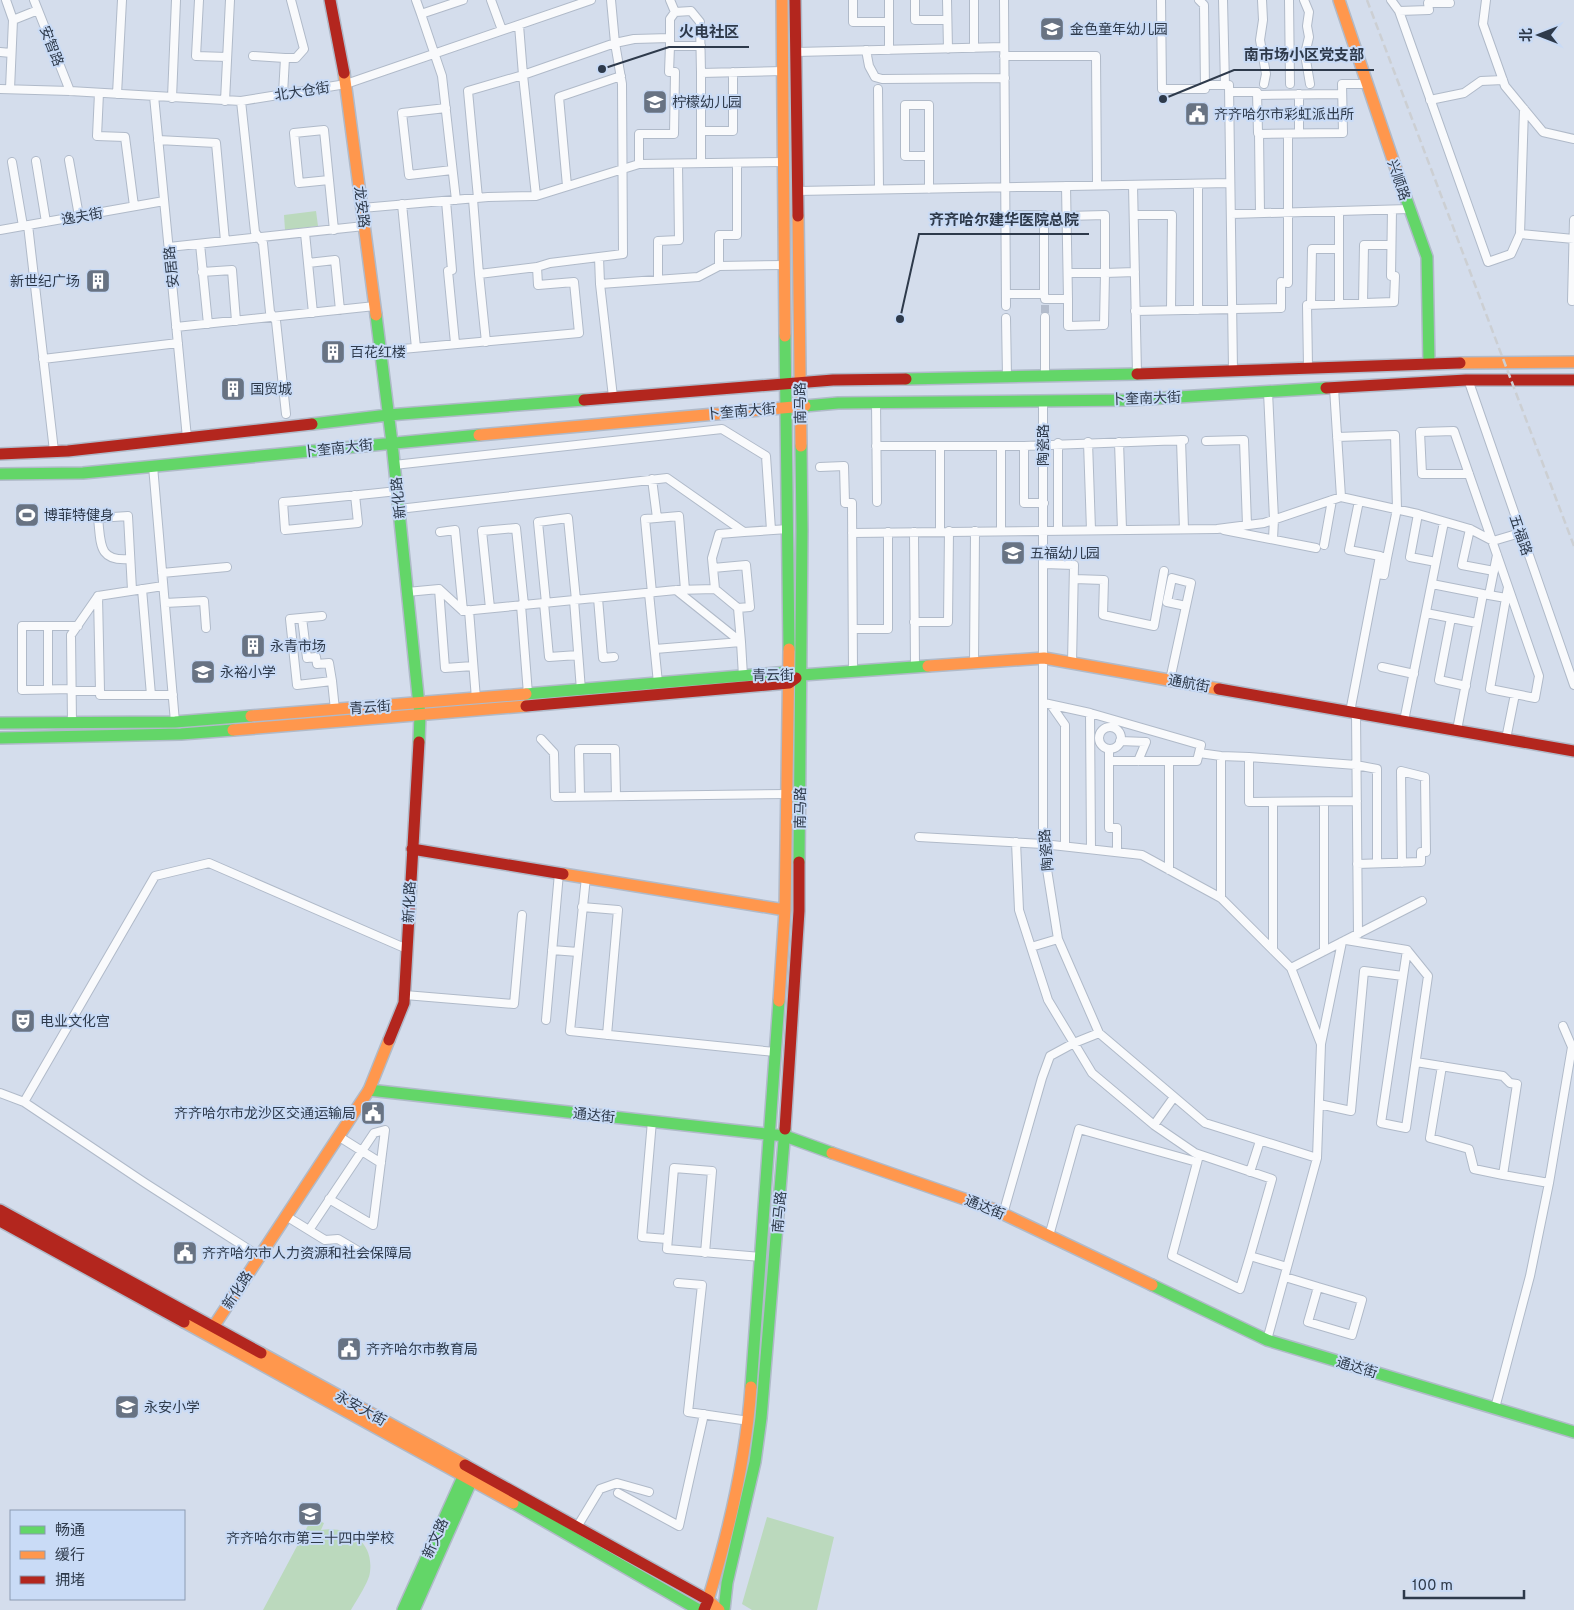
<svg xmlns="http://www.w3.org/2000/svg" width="1574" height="1610" font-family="Overpass,'Noto Sans SC',sans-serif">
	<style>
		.green { fill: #bbd9bd }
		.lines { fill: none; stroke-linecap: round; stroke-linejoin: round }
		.street-tunnel { stroke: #b3bccc; stroke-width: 8; stroke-dasharray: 8 4; stroke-linecap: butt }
		.street-casing { stroke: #b0bac9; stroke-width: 10 }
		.fast-casing { stroke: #b0bac9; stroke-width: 14 }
		.slow-casing { stroke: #b0bac9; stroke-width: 14 }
		.jam-casing { stroke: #b0bac9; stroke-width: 14 }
		.street { stroke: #f9fafc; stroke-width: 8 }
		.fast { stroke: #63d668; stroke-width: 11 }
		.slow { stroke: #ff974d; stroke-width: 11 }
		.jam { stroke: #b3261e; stroke-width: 11 }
		.rail { stroke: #cccfd3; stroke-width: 2.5; stroke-dasharray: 8 4; stroke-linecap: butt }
		.labels { text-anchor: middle; stroke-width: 4; stroke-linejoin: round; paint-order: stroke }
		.poi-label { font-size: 14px; fill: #2e3a4b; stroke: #c9dbf6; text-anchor: start }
		.street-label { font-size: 14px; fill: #2e3a4b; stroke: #c9dbf6 }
		.leader { fill: none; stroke: #2e3a4b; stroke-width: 2 }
		.callout-dot { fill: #2e3a4b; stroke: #c9dbf6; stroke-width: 2 }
		.callout-label { font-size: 15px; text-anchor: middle; font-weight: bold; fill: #2e3a4b; stroke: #c9dbf6; stroke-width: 4; stroke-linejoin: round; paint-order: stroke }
	</style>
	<rect width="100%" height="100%" fill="#d4ddec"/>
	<!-- green -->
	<path class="green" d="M316,211L318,226L285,230L284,215Z
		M767,1517L834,1537L817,1610H752L742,1604Z
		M312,1518L324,1523L321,1530C348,1526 374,1541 370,1572C369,1582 356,1601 351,1610H263Z"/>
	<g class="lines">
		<!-- street-tunnel -->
		<path class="street-tunnel" d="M1045,305V317"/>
		<defs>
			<path id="street" d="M6,0L13,20
				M34,0L70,91
				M199,0L196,56L227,57
				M416,0L421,14
				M491,0L502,30
				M670,0L675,12L670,19V46H701
				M853,0V22H889
				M889,0V50
				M915,0V20H947
				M947,0L948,49
				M974,0V48
				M1004,0L1006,306
				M1161,0L1162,89H1205L1204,5L1199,0
				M1223,0L1225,85H1229V87L1233,370
				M1262,0L1263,20L1260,40L1266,74L1264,84
				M1289,0L1290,84
				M1304,0L1309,12L1307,26L1309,37L1305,54L1310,84
				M1391,0L1399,11
				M1486,0L1483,24L1505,86L1543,132L1574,139
				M1450,3H1428L1429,10L1399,11L1488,262L1511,254L1520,234L1574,239
				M675,12L691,11L700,22L701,73
				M519,25L523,75L615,43L611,0
				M866,50L869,66L875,77L882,79L1005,78
				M0,52L11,53
				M796,52L1004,47
				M253,56L285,58
				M1004,56H1096L1097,185
				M1205,85H1225
				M0,89L70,91L241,101L346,84L591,0
				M10,89L13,20L38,10
				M878,89L879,189
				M1229,92H1257L1258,133
				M99,93L97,136L125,137L134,206
				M117,94L122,0
				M283,94L285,58H296L304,49L291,0
				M1299,94V133
				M1257,95L1342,94
				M154,96L187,438
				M172,98L176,0
				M1430,100L1464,93L1481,81L1503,80
				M225,101L230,0
				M241,101L255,232L263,243L270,312L276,321L286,414
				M905,105H929V156H905Z
				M446,108L402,113L409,175L452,170
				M701,131H733V72
				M158,140L216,143L225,241
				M929,156V189
				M69,160L79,216
				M36,161L46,222
				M12,162L23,226
				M701,163V73L783,71
				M639,164V134H674L675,72H669L670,46
				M329,180L299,183L294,133L324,130L334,230
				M1133,185L1137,374
				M567,186L559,97L621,76
				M797,191L1230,183
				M478,198L468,91L523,75L536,196
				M456,200L442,76L421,14L463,0
				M446,201L452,270L448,271L455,343
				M402,204L416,348
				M362,208L488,197L536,196L639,164L784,162
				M1260,213L1259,134L1343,133L1342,84H1367
				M1231,214L1409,209
				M1006,215H1044V294H1006
				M1134,215H1172L1171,310
				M1067,216L1105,215V273H1068
				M28,225L54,451
				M0,230L164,201
				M305,233L313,313
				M1520,234L1524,109
				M200,244L208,324
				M169,247L364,226
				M599,257L600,284
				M308,263L335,260L340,310
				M719,266V235H737V163
				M537,267L550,263L623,254L622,84L615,43L634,39L670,38
				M202,272L232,270L236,321
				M479,274L486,342
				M658,280V241L679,240L678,164
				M1044,294L1045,299H1068L1066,186
				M1068,299V326L1104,325L1105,273L1135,272
				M1572,301L1574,220
				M1363,303L1364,245H1391
				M1311,304L1312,249H1339
				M1339,304V211
				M1198,310V184
				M1135,311L1281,308V282L1288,283V134
				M1045,317V376
				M1006,318L1007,377
				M176,327L375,306
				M380,351L579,333L574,282L538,285L537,267L479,274L473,199
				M43,359L178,343
				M1308,367L1307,305L1394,302L1395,276H1391L1392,210
				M1470,385L1574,685
				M1334,388L1341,497
				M1268,392L1274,519L1273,539
				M613,397L600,284L698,277L719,266L785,265
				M1043,401V844L1058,939L1099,1033L1205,1123L1317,1158
				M876,402L877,502
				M1337,437L1395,435L1397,509L1387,558
				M1181,440L1184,529
				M1206,441L1244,440L1247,525
				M1088,442L1091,530
				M1119,442L1122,529
				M1058,443V530
				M876,446H1024
				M940,446V531
				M394,465L722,429L766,456L771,530
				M153,466L175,722
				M820,467L844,466L845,503H852L853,671
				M1469,474H1422L1420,432L1454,431L1539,676L1535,698L1490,689L1508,587
				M652,479L657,518
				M355,495L358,523L285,530L283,502C321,499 359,495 397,491
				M1044,503H1024V446L1184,440
				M399,509L667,478L744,532L788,529
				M1418,514L1410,557L1436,562
				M1470,529L1462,565L1494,571
				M1224,530L1316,548
				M1001,531V446
				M440,532L455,530L463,611
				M914,532L915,667
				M852,533L1217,529L1264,523L1341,497L1418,514L1470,529L1493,541L1520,533
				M1324,545L1332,500
				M130,559C98,562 101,544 98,518L128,516L132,590
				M1044,564L1074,565L1072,663
				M713,568L746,565L750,607L738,608L715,589
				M162,573L227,567
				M1377,574L1384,575L1387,558L1384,557
				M1074,579L1104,580L1103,615L1154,626L1164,571
				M1432,584L1483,594
				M142,589L151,695
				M439,589L445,668L473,666
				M676,590L741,642L738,608
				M407,592L439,589L463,611L676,590L715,589L712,558L719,534L744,532
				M649,593L658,683
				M652,593L645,519L679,516L685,590
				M1489,595L1497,555
				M598,598L603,658L614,657
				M574,600L581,690
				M165,603L204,601L206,628
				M544,603L549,657L578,655
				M546,603L538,522L568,518L576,600
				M521,605L528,694
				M490,608L482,531L516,528L524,605
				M469,610L476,699
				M1426,613L1477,623
				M322,616L290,619L297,685L332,681L335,710
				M302,618L307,658L316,657L317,664L329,663L332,681
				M1451,618L1439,680L1466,686
				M914,622H948L949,531
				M48,626H22V690L72,689
				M853,629H888V532
				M655,649L741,642L743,676
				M974,663L975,531
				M1382,667L1414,674
				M1170,680L1191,583L1172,578L1167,602L1186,606
				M48,689V626H78
				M72,691H100V695H173
				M100,691L98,596L163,586
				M1044,703L1090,713L1201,745L1197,761H1109
				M1051,705L1065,725V846
				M1350,712L1380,556L1349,550L1359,501
				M1090,713L1091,849
				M1356,713L1358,934
				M1404,721L1444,522
				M72,723L71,635L98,596
				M1099 738a11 11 0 1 1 22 0a11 11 0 1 1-22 0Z
				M1457,730L1483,594L1506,598
				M541,739L554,753L555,797L787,794
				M1506,739L1515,694
				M1120,741L1146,742L1138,761
				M1109,749V828H1117V852
				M1199,753L1221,756L1249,757V802L1357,801
				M1221,756V898
				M1249,757L1356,765L1377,769V863
				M1169,761V870
				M580,796L579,749H615L616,796
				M1273,802V950
				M1324,802V951
				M919,837L1043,844L1142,855L1221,898L1291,968L1321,1044L1317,1158L1267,1340
				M1016,842L1019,910L1048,1000L1092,1073L1154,1125L1195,1153L1272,1179L1250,1256L1287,1267
				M1357,864L1421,862V852H1426L1425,777L1401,771L1402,863
				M586,877L570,1031L775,1052
				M582,907L618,910L607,1035
				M1346,940L1407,950L1428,976L1406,1128L1381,1123L1407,950
				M1031,947L1058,939
				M552,950L578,952
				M1291,968L1422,901
				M405,995L514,1004L522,915
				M546,1020L559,873
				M1321,1044L1342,942
				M1416,1062L1503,1076L1510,1083L1517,1084L1503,1175L1549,1183
				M1442,1066L1430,1138L1469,1149L1474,1169L1503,1175
				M0,1093L24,1102L145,1183L259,1256
				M24,1102L155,876L209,863L407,949
				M1319,1104L1351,1111L1364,971L1403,976
				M652,1121L642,1237L667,1239
				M1154,1125L1174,1097
				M338,1136L381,1163
				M1198,1159L1172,1256L1240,1289L1250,1256
				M1250,1172L1260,1141
				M1003,1214L1042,1078L1050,1056L1074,1043L1099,1033
				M286,1216L325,1240L338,1239L365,1255
				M309,1230L374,1133L385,1130L373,1225L329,1199
				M1049,1236L1079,1129L1197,1162
				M705,1253L712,1171L674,1168L667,1249L761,1257
				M1285,1277L1318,1287L1308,1322L1352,1335L1362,1300L1318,1287
				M678,1283L702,1285L688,1412L749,1421
				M1495,1408L1530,1276L1549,1183L1572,1047L1563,1026
				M618,1493L679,1526L704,1414
				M577,1527L600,1489L617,1483L649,1492"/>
			<path id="fast" d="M1402,187L1427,257L1429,364
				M376,315L392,443L420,715L419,742
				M785,336L789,649
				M906,379L1137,374
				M805,406L838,403L1129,400L1326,388
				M312,424L388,415L584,400
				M0,474L83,473L479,435
				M526,694L789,672L802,675L928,666
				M0,723L175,722L251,716
				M0,738L181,734L233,730
				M799,862L802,530L801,446
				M369,1090L785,1136L832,1153
				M1152,1285L1267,1340L1574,1432
				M751,1387L779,1001
				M513,1503L699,1610
				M403,1610L467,1468
				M414,1610L474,1475
				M724,1610L727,1583L755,1462L761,1418L785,1129"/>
			<path id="slow" d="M782,0L785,336
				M1339,0L1402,187
				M344,73L376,315
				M798,216L801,446
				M1460,363L1574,362
				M479,435L805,406
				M928,666L1044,658L1219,689
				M251,716L526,694
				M233,730L526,706
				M563,874L785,910
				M779,1001L785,910L789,649
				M832,1153L993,1209L1152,1285
				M184,1322L513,1503
				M208,1335L369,1090L389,1040
				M261,1353L465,1465
				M719,1610L708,1600C729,1531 746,1460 751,1387"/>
			<path id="jam" d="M330,0L344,73
				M795,0L798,216
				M1137,374L1460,363
				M1326,388L1466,380H1574
				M584,400L833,380L906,379
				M0,454L68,451L312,424
				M1219,689L1574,751
				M526,706L789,683L796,678
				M412,849L563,874
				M389,1040L404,1003L419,742
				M785,1129L799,911V862
				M0,1210L261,1353
				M0,1221L184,1322
				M465,1465L708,1600L704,1610"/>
		</defs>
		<!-- street casing -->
		<use href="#street" class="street-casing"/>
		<!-- fast casing -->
		<use href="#fast" class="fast-casing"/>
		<!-- slow casing -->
		<use href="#slow" class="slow-casing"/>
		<!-- jam casing -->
		<use href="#jam" class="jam-casing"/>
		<!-- street -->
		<use href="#street" class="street"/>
		<!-- fast -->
		<use href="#fast" class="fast"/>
		<!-- slow -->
		<use href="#slow" class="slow"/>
		<!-- jam -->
		<use href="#jam" class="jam"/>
		<!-- rail -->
		<path class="rail" d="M1367,0L1574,546"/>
	</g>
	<!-- icons -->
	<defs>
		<symbol id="school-square" viewBox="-11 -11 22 22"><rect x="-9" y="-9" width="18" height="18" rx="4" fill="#687383" stroke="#c9dbf6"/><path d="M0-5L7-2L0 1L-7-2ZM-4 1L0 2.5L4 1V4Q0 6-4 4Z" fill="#fff"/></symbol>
		<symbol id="civic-square" viewBox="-11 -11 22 22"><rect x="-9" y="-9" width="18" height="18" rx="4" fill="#687383" stroke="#c9dbf6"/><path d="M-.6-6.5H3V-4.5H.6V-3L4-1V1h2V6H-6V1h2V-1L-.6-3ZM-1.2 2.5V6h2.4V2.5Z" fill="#fff"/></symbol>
		<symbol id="building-square" viewBox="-11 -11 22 22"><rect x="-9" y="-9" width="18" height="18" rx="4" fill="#687383" stroke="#c9dbf6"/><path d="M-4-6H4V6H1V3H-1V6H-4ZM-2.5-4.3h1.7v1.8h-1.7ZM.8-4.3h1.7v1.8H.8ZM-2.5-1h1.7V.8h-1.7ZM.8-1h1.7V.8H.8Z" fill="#fff"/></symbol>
		<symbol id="stadium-square" viewBox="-11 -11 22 22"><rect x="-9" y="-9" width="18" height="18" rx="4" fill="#687383" stroke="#c9dbf6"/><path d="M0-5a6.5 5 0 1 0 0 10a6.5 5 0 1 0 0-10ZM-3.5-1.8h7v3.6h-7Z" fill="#fff"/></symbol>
		<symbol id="theatre-square" viewBox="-11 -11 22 22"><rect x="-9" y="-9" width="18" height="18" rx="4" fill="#687383" stroke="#c9dbf6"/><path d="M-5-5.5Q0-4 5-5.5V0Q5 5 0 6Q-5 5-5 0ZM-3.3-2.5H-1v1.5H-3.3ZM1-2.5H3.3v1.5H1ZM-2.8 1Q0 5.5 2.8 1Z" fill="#fff"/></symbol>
	</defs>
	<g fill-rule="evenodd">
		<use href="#school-square" x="1038" y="15" width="28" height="28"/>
		<use href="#school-square" x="641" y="88" width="28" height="28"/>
		<use href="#civic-square" x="1183" y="100" width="28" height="28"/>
		<use href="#building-square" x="84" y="267" width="28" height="28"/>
		<use href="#building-square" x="319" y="338" width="28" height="28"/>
		<use href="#building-square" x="219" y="375" width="28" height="28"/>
		<use href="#stadium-square" x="13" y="501" width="28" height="28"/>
		<use href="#school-square" x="999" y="539" width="28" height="28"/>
		<use href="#building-square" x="239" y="632" width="28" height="28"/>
		<use href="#school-square" x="189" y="658" width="28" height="28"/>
		<use href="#theatre-square" x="9" y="1007" width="28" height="28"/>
		<use href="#civic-square" x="359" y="1099" width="28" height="28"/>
		<use href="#civic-square" x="171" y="1239" width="28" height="28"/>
		<use href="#civic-square" x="335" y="1335" width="28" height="28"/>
		<use href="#school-square" x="113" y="1393" width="28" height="28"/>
		<use href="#school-square" x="296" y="1500" width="28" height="28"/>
	</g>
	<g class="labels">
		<!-- poi labels -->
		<g class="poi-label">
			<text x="1070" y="34">金色童年幼儿园</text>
			<text x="672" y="107">柠檬幼儿园</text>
			<text x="1214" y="119">齐齐哈尔市彩虹派出所</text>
			<text x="80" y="286" text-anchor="end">新世纪广场</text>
			<text x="350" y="357">百花红楼</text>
			<text x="250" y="394">国贸城</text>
			<text x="44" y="520">博菲特健身</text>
			<text x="1030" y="558">五福幼儿园</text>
			<text x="270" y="651">永青市场</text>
			<text x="220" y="677">永裕小学</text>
			<text x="40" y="1026">电业文化宫</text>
			<text x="356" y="1118" text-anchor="end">齐齐哈尔市龙沙区交通运输局</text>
			<text x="202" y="1258">齐齐哈尔市人力资源和社会保障局</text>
			<text x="366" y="1354">齐齐哈尔市教育局</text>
			<text x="144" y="1412">永安小学</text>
			<text x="310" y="1543" text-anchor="middle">齐齐哈尔市第三十四中学校</text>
		</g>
		<!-- street labels -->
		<g class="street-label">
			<text transform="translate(52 46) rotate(69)" y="5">安智路</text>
			<text transform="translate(302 91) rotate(-9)" y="5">北大仓街</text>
			<text transform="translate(1399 180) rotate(71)" y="5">兴顺路</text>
			<text transform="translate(362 207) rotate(83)" y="5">龙安路</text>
			<text transform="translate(82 216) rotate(-10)" y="5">逸夫街</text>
			<text transform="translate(171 267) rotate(-96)" y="5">安居路</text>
			<text transform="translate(1146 398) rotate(-2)" y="5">卜奎南大街</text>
			<text transform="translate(800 403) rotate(-91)" y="5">南马路</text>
			<text transform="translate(741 411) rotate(-5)" y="5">卜奎南大街</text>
			<text transform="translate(1043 445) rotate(-90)" y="5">陶瓷路</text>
			<text transform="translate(338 448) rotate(-6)" y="5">卜奎南大街</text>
			<text transform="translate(398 498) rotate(-96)" y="5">新化路</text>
			<text transform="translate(1521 535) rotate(71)" y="5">五福路</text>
			<text transform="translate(773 675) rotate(-1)" y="5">青云街</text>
			<text transform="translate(1189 683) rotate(10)" y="5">通航街</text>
			<text transform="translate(370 707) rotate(-4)" y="5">青云街</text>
			<text transform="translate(800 808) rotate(-89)" y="5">南马路</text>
			<text transform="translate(1046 850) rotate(-95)" y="5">陶瓷路</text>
			<text transform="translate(409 902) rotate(-87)" y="5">新化路</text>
			<text transform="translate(594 1115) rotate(6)" y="5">通达街</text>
			<text transform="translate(985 1207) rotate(22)" y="5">通达街</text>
			<text transform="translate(779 1212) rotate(-85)" y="5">南马路</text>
			<text transform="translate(237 1290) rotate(-57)" y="5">新化路</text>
			<text transform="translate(1357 1367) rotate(17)" y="5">通达街</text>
			<text transform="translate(361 1408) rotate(29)" y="5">永安大街</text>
			<text transform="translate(435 1538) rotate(-66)" y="5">新文路</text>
		</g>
	</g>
	<!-- callouts -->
	<path class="leader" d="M602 69L669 47H749M1163 99L1234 70H1374M900 319L919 234H1089"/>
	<g class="callout-dot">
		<circle cx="602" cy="69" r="5"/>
		<circle cx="1163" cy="99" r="5"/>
		<circle cx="900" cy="319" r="5"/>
	</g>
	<g class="callout-label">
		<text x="709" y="37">火电社区</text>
		<text x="1304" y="60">南市场小区党支部</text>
		<text x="1004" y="225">齐齐哈尔建华医院总院</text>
	</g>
	<!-- legend -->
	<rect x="10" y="1510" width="175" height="90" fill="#c9dbf6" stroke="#8b9bb2"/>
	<rect x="20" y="1526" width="25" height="8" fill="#63d668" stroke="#8b9bb2"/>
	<text x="55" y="1535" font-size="15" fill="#2e3a4b">畅通</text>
	<rect x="20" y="1551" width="25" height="8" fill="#ff974d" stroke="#8b9bb2"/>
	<text x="55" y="1560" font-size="15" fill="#2e3a4b">缓行</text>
	<rect x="20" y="1576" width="25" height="8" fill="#b3261e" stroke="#8b9bb2"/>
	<text x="55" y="1585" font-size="15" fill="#2e3a4b">拥堵</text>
	<!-- north arrow -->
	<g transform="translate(1539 35) rotate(270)" stroke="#c9dbf6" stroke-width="4" paint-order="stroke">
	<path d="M0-4L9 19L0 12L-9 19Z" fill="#2e3a4b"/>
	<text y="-8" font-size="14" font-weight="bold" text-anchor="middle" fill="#2e3a4b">北</text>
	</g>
	<!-- scale -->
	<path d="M1404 1590v8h120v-8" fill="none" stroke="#2e3a4b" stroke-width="2.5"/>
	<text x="1412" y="1590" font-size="15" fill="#2e3a4b" stroke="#c9dbf6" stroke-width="4" paint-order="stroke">100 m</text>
</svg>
